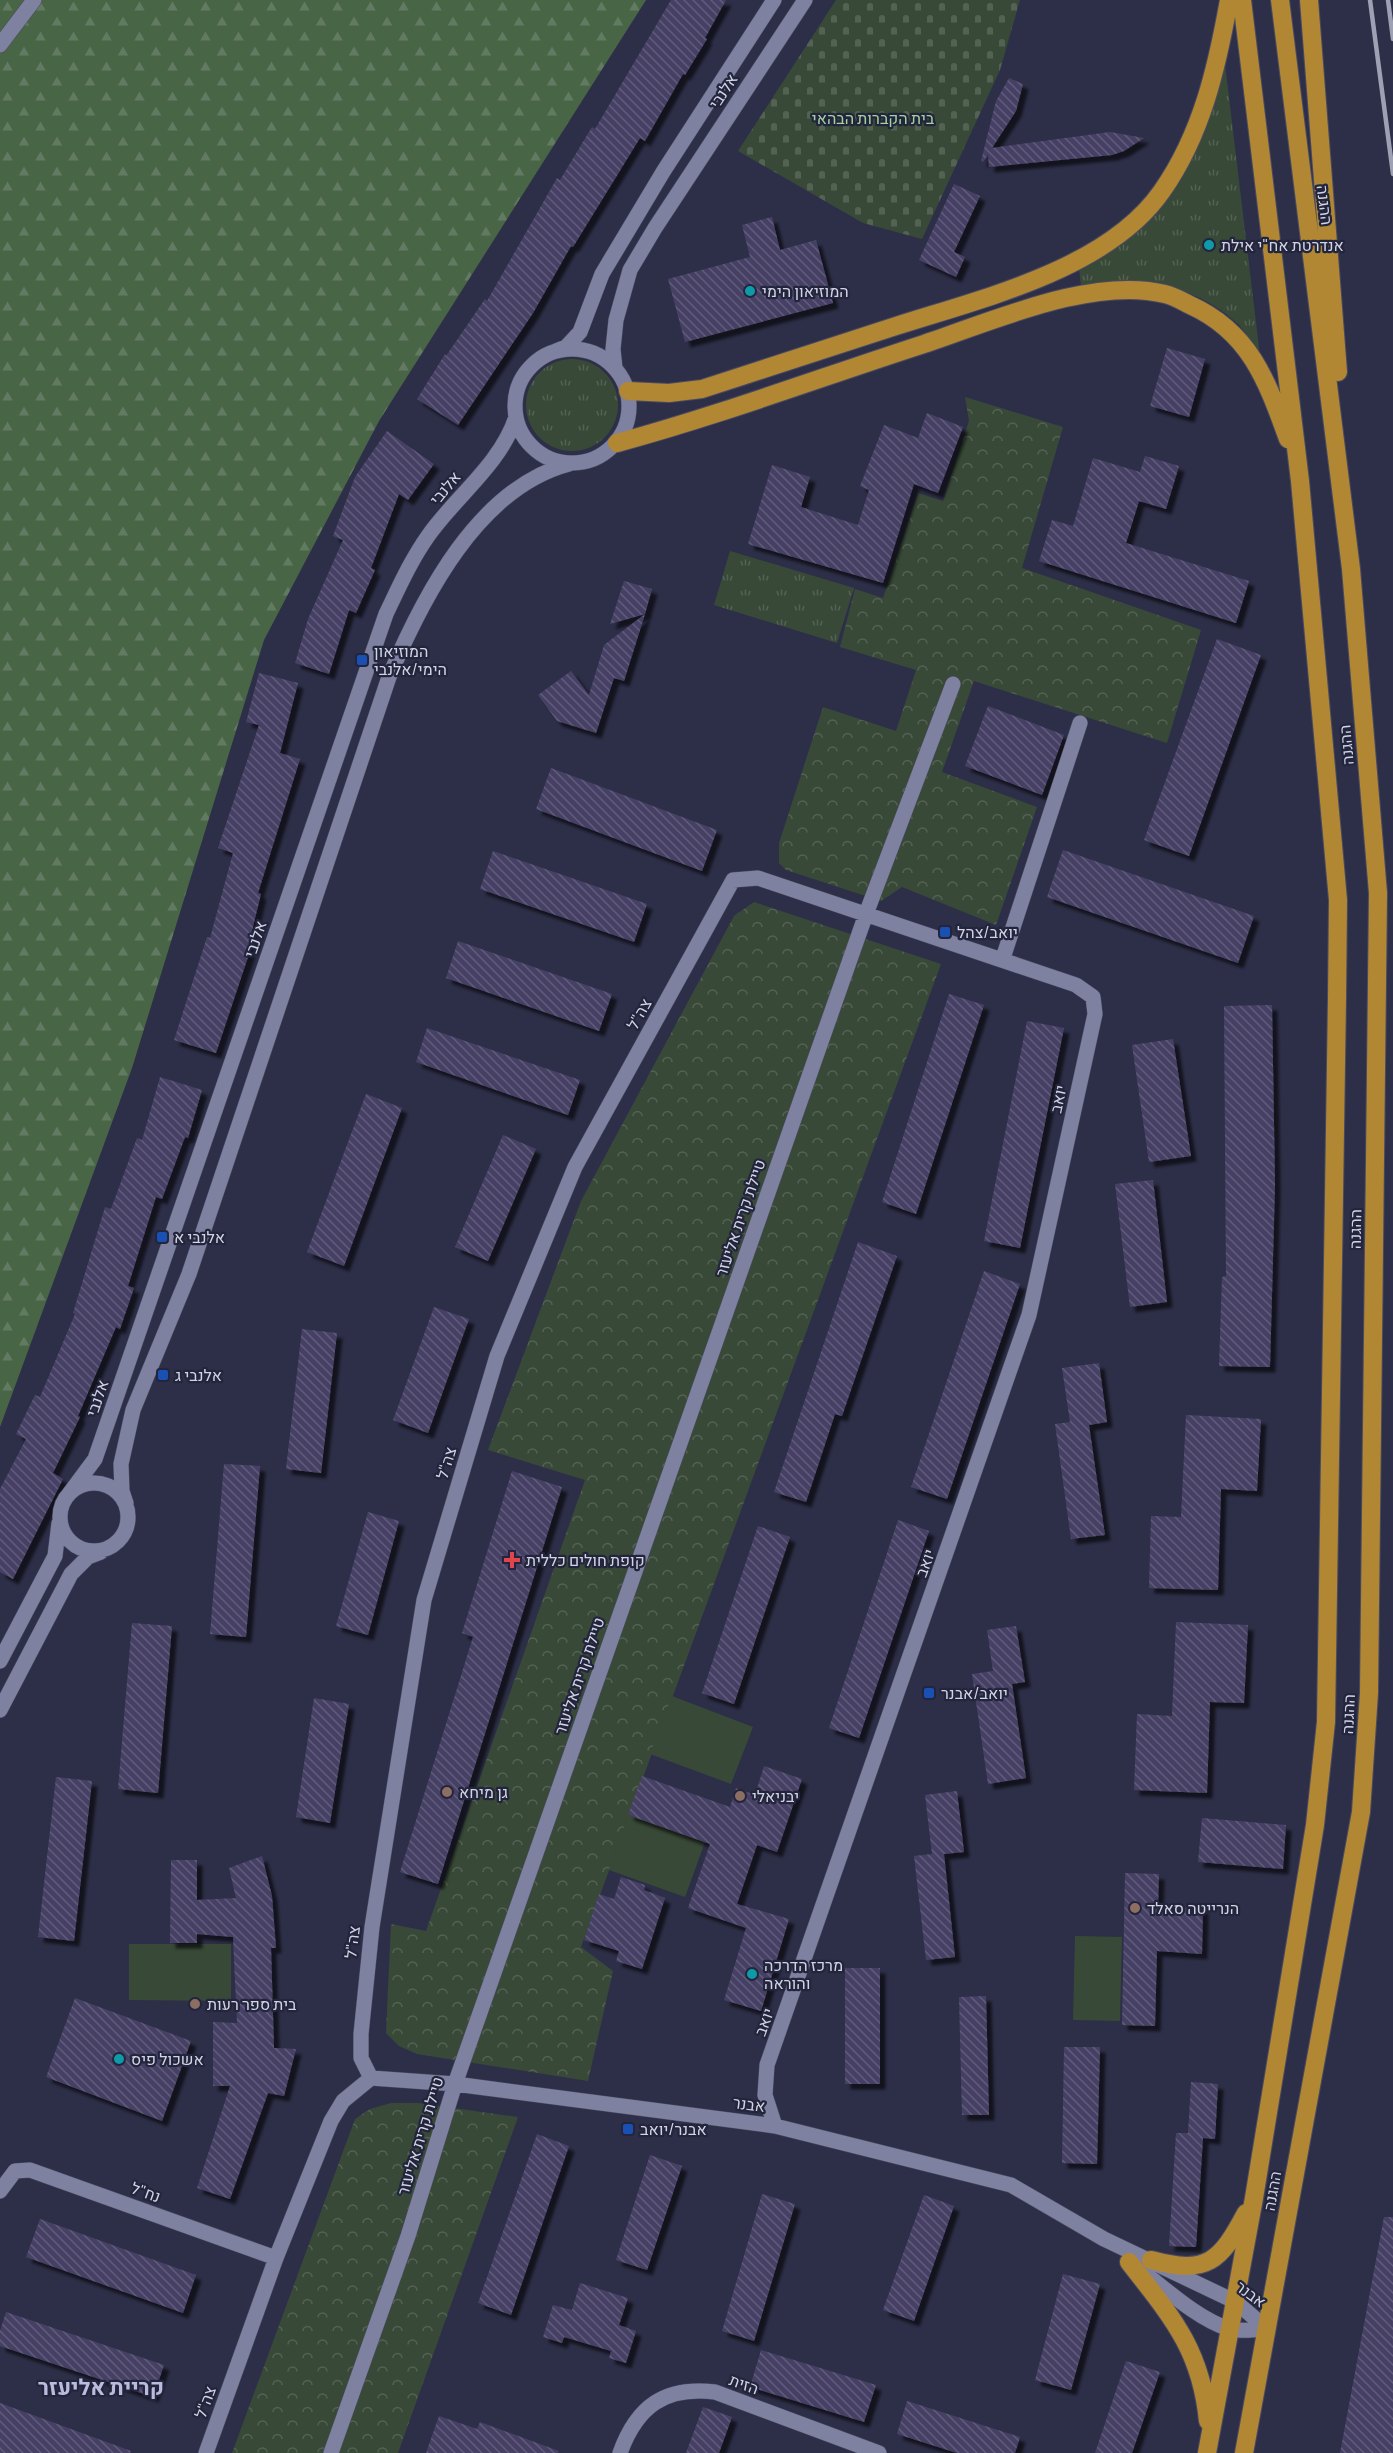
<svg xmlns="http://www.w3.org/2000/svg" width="1393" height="2453" font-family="Manrope,Heebo,sans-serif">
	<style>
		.grass { fill: url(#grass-tufts) }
		.forest { fill: url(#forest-firs) }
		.cemetery { fill: url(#cemetery-stones) }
		.park { fill: url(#park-crowns) }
		.garden { fill: #384937 }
		.building { fill: url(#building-back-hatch); filter: url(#shadow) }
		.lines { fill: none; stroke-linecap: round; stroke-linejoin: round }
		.minor-casing { stroke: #4a4b61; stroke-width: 16 }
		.highway-casing { stroke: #4a4b61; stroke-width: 20 }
		.minor { stroke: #7e819f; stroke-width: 15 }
		.highway { stroke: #b18733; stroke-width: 18 }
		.rail { stroke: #9ea0b4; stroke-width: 4.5 }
		.culture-dot { fill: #0f9aa8; stroke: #23253d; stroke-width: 2 }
		.transit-dot { fill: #1a4fb4; stroke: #23253d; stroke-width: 2 }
		.health-dot { fill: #e0444e; stroke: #23253d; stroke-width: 2 }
		.education-dot { fill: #8d6e63; stroke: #23253d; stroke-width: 2 }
		.labels { text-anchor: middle; stroke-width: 4.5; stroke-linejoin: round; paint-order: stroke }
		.street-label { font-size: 16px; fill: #d2d4e5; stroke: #23253d }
		.park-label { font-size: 16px; fill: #a2d39e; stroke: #23253d }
		.poi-label { font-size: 16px; fill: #d2d4e5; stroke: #23253d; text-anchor: start }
		.district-label { font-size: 22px; font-weight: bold; fill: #b9bcdd; stroke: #23253d }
	</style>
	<defs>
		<pattern id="grass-tufts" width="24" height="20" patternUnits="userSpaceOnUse" patternTransform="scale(1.5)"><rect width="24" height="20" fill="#384937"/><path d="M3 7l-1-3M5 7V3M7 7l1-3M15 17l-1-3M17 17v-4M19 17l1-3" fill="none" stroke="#546254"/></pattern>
		<pattern id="forest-firs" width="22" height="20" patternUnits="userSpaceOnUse" patternTransform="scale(1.5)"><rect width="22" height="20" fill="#486546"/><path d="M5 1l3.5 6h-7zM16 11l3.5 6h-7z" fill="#627a61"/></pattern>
		<pattern id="cemetery-stones" width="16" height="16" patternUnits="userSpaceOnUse" patternTransform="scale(1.5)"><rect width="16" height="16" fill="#384937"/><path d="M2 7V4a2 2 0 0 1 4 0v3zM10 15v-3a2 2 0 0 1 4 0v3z" fill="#546254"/></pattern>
		<pattern id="park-crowns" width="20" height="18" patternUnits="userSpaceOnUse" patternTransform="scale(1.5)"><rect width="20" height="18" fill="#384937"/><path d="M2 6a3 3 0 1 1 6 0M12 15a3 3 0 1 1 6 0" fill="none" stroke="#546254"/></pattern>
		<pattern id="building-back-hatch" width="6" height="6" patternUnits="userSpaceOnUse" patternTransform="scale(1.5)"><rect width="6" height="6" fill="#474165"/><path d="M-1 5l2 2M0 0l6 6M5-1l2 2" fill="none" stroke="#615c7b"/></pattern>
		<filter id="shadow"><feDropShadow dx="5.5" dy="5.5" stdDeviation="1.5" flood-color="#0009"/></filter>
	</defs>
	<rect width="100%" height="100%" fill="#2d2f48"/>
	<!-- grass -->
	<path class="grass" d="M1225,64L1260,356C1253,346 1247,334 1239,325C1195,283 1138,277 1081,286L1079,268C1173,223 1199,161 1225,64Z
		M526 405a46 46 0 1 1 92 0a46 46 0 1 1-92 0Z
		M730,551L854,588L837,643L714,605Z"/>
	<!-- forest -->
	<path class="forest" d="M0,0H646L379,421L264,640L132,1068L0,1427Z"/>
	<!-- cemetery -->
	<path class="cemetery" d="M836,0H1020L1000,70L922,239L863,223L738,151Z"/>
	<!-- park -->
	<path class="park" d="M965,397L1063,427L1022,568L1201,630L1167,743L974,681L942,772L1037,807L996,925L902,887L881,901L786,870L779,863V843L823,707L896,731L916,670L840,647L855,589L883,598L918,493L943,501L969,421Z
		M754,902L941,964L581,1947L613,1971L588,2081L417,2054L399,2046L386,2033L391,1924L426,1931L585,1480L488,1450L581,1201L734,916Z
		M391,2103H418L518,2117L398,2453H232L355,2119L370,2109Z"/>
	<!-- garden -->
	<path class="garden" d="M672,1696L753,1727L731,1784L650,1754Z
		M628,1815L705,1842L685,1897L609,1870Z
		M1075,1936L1122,1937L1120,2021L1073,2020Z
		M129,1944H231V2001L129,2000Z"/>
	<!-- building -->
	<path class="building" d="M671,0H726L705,38L707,39L685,75L683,74L645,141L640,138L573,247L571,246L533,313L458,425L417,399L445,354L446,356L485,299L487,301L557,178L560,180L592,127L595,129Z
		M1009,78L1023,84L1016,111L992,148L1110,132L1144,138L1124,151L1112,155L989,167L988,155L983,162L981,161L996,101Z
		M954,184L980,196L954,252L965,257L956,277L919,260Z
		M772,217L780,250L816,240L833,303L685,342L668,279L750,257L742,225Z
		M1167,348L1205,359L1189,417L1150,406Z
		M927,413L963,427L938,493L914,484L883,583L748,544L772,465L810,477L801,507L858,525L869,490L860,486L884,425L918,438Z
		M387,431L434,464L408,500L399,494L371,568L375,570L356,613L349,610L329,674L295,663L308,619L343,540L333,536L355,477Z
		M1145,456L1179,466L1166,509L1139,501L1126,543L1249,581L1236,623L1039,561L1052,520L1073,526L1093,458L1140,472Z
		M624,581L652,589L645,614L610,624Z
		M645,614L624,681L614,678L596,733L557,721L538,695L571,671L589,695L604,645Z
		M1217,639L1261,655L1189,856L1144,840Z
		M259,673L298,683L280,753L300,759L258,893L261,894L247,951H250L216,1053L174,1040L207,937L210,938L233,853L218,848L259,725L246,722Z
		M988,706L1064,735L1042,795L965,766Z
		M551,768L717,830L702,871L536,809Z
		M1063,850L1254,916L1238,963L1047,897Z
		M493,851L647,904L634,942L480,889Z
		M458,941L612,994L599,1031L446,978Z
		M949,994L984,1005L916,1214L882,1202Z
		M1272,1005L1275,1185L1270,1367L1219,1366L1222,1277L1226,1276L1224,1006Z
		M1027,1021L1064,1028L1020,1248L984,1241Z
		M427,1028L580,1080L568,1115L416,1062Z
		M1173,1039L1191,1156L1149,1162L1132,1045Z
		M160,1077L202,1090L188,1138L185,1137L162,1199L156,1197L128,1286L134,1288L120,1329L116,1327L78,1416L80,1417L53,1473L63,1479L13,1579L0,1572V1489L26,1439L16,1434L35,1395L40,1397L75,1314L73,1313L105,1207L111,1209L137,1138L142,1140Z
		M366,1094L402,1108L344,1266L307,1252Z
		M503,1135L536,1149L488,1261L455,1247Z
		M1153,1180L1167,1302L1130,1307L1115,1184Z
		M858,1242L897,1256L842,1416L835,1414L806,1502L774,1492Z
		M984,1271L1020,1284L947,1499L911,1487Z
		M434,1307L469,1319L428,1433L393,1420Z
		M302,1329L337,1333L321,1473L286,1469Z
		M1099,1363L1107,1422L1089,1425L1105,1535L1071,1539L1055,1424L1070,1422L1062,1368Z
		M1186,1415L1261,1419L1257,1491L1221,1489L1218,1590L1149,1588L1151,1516L1181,1517Z
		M224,1464L260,1466L246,1637L210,1634Z
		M512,1471L562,1487L438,1884L400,1872L473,1637L462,1633Z
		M368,1512L399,1521L368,1635L336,1626Z
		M898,1520L929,1531L859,1738L829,1728Z
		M758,1526L790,1537L734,1704L702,1693Z
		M1176,1622L1248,1625L1244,1703L1210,1702L1207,1793L1134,1790L1137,1714L1172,1716Z
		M132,1623L172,1626L158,1793L118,1789Z
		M1016,1626L1025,1682L1012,1684L1026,1778L988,1784L972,1674L993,1671L987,1630Z
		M314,1698L349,1704L330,1823L296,1817Z
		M764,1766L802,1779L777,1852L757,1845L737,1904L789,1919L761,2011L724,2000L746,1928L688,1908L710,1844L628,1815L642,1776L730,1807L736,1788L755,1795Z
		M56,1777L92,1781L74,1941L38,1937Z
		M957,1791L964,1852L944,1854L955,1957L926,1960L914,1856L932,1854L925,1795Z
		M1202,1818L1286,1825L1283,1869L1198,1862Z
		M262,1856L272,1896L276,1948H271L274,2048L296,2049L284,2096L268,2093L230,2199L197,2188L230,2086H213V2022L237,2023L233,1937L197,1934V1943H170L171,1860H197V1900L236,1898L229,1868Z
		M1125,1873L1159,1874L1158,1907L1203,1908L1202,1954L1157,1951L1155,2026L1122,2025Z
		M621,1877L645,1885L644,1890L665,1898L642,1969L616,1961L619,1951L584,1940L599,1894L614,1899Z
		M845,1968H880V2084H845Z
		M986,1996L989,2115H962L959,1997Z
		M75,1998L191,2041L162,2121L46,2077Z
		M1064,2047H1100L1097,2164L1062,2163Z
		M1191,2082L1218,2084L1215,2139L1203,2138L1196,2247L1169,2246L1176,2133H1188Z
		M537,2134L569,2146L511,2315L478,2303Z
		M650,2155L682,2166L647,2270L616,2260Z
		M762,2194L795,2204L754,2341L722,2331Z
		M924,2195L954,2206L914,2321L883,2310Z
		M1384,2217H1393V2453H1340Z
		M40,2219L196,2275L183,2313L26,2257Z
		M1063,2274L1100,2284L1071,2390L1035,2380Z
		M580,2283L628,2298L619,2325L636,2331L626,2363L609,2358L611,2351L564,2337L562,2343L543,2337L553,2305L572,2310Z
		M6,2312L164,2365L153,2397L0,2346V2331Z
		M761,2350L876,2385L864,2422L750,2387Z
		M1126,2361L1160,2372L1132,2453H1095Z
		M907,2401L1020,2437L1015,2453H957L897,2434Z
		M0,2403L131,2451L130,2453H0Z
		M703,2407L732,2417L719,2453H686Z
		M439,2416L477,2429L480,2422L559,2451L558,2453H426Z"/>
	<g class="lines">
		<defs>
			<path id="minor" d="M0,45L34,0
				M515 406a57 57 0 1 1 114 0a57 57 0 1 1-114 0Z
				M556,351L566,347L580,332L602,274L663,172L774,0
				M615,368L613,349L616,320L630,270L655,228L805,0
				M1003,958L1080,723
				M60 1517a34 34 0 1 1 68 0a34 34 0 1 1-68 0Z
				M69,1494L95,1459L386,614C399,587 411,560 428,536C456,496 500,465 516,417
				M126,1503L122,1491L121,1464L133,1410L189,1274L389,677C423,597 478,488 569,464
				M0,1661L55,1556L59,1523
				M0,1710L71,1574L88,1557L101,1552
				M371,2078L361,2058V2034L372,1927L424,1600L497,1356L575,1167L733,880L758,878L1076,985L1093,997L1095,1014L1029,1315L767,2065L765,2095L775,2126
				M371,2078L455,2084L775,2126L1011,2185L1104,2239L1236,2302L1267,2329
				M0,2191L15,2171L30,2170L276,2258
				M1138,2268C1166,2289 1196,2318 1229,2329C1240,2332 1255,2329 1267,2329
				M206,2453L276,2258L331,2121L343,2101L371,2078
				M331,2453L408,2236L455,2084L866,914L953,684
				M620,2453C637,2406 665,2386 715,2392L879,2453"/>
			<path id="highway" d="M1309,0L1338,372
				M628,391L669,393L702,389C767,368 831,347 896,326C983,298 1108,269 1162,191C1202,134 1217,67 1229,0
				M617,443C720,415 822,377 924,344C993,321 1093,276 1165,294C1174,296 1182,301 1190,305C1250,332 1267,381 1288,439
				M1151,2260C1207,2275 1220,2262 1246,2213
				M1129,2262C1171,2316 1201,2349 1208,2421
				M1207,2453L1254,2198L1315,1825L1326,1722L1337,998L1338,900L1300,481L1242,0
				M1244,2453L1361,1812L1369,1693L1378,893L1351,569L1280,0"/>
		</defs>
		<!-- minor casing -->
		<use href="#minor" class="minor-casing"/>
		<!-- highway casing -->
		<use href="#highway" class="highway-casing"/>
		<!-- minor -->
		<use href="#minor" class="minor"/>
		<!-- highway -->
		<use href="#highway" class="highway"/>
		<!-- rail -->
		<path class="rail" d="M1370,0L1393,174
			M1388,0L1393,39"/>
	</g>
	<!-- markers -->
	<g class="culture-dot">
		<circle cx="1209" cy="245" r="6"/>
		<circle cx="750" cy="291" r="6"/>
		<circle cx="752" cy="1974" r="6"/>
		<circle cx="119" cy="2059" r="6"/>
	</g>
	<g class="transit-dot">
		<rect x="356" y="654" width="12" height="12" rx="3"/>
		<rect x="939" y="926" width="12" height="12" rx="3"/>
		<rect x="156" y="1231" width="12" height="12" rx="3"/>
		<rect x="157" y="1369" width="12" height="12" rx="3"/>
		<rect x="923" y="1687" width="12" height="12" rx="3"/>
		<rect x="622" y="2123" width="12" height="12" rx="3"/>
	</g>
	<path class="health-dot" d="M509 1551h6v6h6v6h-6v6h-6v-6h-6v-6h6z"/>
	<g class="education-dot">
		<circle cx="447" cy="1792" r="6"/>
		<circle cx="740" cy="1796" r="6"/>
		<circle cx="1135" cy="1908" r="6"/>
		<circle cx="195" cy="2004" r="6"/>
	</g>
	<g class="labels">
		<!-- street labels -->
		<g class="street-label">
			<text transform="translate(723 91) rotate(-57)" y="6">אלנבי</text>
			<text transform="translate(1325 205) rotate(83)" y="6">ההגנה</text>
			<text transform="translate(445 488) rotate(-50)" y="6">אלנבי</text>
			<text transform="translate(1346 745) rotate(-95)" y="6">ההגנה</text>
			<text transform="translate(255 939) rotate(-71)" y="6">אלנבי</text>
			<text transform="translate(639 1014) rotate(-61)" y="6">צה"ל</text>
			<text transform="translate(1058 1099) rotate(-78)" y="6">יואב</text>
			<text transform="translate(740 1218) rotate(-71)" y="6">טיילת קרית אליעזר</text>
			<text transform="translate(1355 1229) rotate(-89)" y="6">ההגנה</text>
			<text transform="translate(97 1398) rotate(-71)" y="6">אלנבי</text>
			<text transform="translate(446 1463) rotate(-73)" y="6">צה"ל</text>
			<text transform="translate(925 1563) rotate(-70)" y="6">יואב</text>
			<text transform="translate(579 1676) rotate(-71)" y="6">טיילת קרית אליעזר</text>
			<text transform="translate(1348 1714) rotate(-87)" y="6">ההגנה</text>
			<text transform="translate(352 1942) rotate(-83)" y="6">צה"ל</text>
			<text transform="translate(764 2022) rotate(-70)" y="6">יואב</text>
			<text transform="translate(749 2104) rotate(7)" y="6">אבנר</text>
			<text transform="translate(420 2136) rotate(-73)" y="6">טיילת קרית אליעזר</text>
			<text transform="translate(1272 2191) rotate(-80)" y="6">ההגנה</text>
			<text transform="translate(146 2192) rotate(20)" y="6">נח"ל</text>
			<text transform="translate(1251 2294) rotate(36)" y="6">אבנר</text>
			<text transform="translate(744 2384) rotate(20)" y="6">הזית</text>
			<text transform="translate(205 2402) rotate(-70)" y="6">צה"ל</text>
		</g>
		<!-- park labels -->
		<g class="park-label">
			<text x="873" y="124">בית הקברות הבהאי</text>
		</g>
		<!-- poi labels -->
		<g class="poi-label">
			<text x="1221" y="251">אנדרטת אח"י אילת</text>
			<text x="762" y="297">המוזיאון הימי</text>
			<text x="374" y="657">המוזיאון<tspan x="374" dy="18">הימי/אלנבי</tspan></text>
			<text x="957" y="938">יואב/צהל</text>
			<text x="174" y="1243">אלנבי א</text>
			<text x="175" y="1381">אלנבי ג</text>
			<text x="526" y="1566">קופת חולים כללית</text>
			<text x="941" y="1699">יואב/אבנר</text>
			<text x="459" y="1798">גן מיחא</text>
			<text x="752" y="1802">יבניאלי</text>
			<text x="1147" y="1914">הנרייטה סאלד</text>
			<text x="764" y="1971">מרכז הדרכה<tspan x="764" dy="18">והוראה</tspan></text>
			<text x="207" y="2010">בית ספר רעות</text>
			<text x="131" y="2065">אשכול פיס</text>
			<text x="640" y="2135">אבנר/יואב</text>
		</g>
		<!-- district labels -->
		<g class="district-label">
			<text x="101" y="2395">קריית אליעזר</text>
		</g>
	</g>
</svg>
